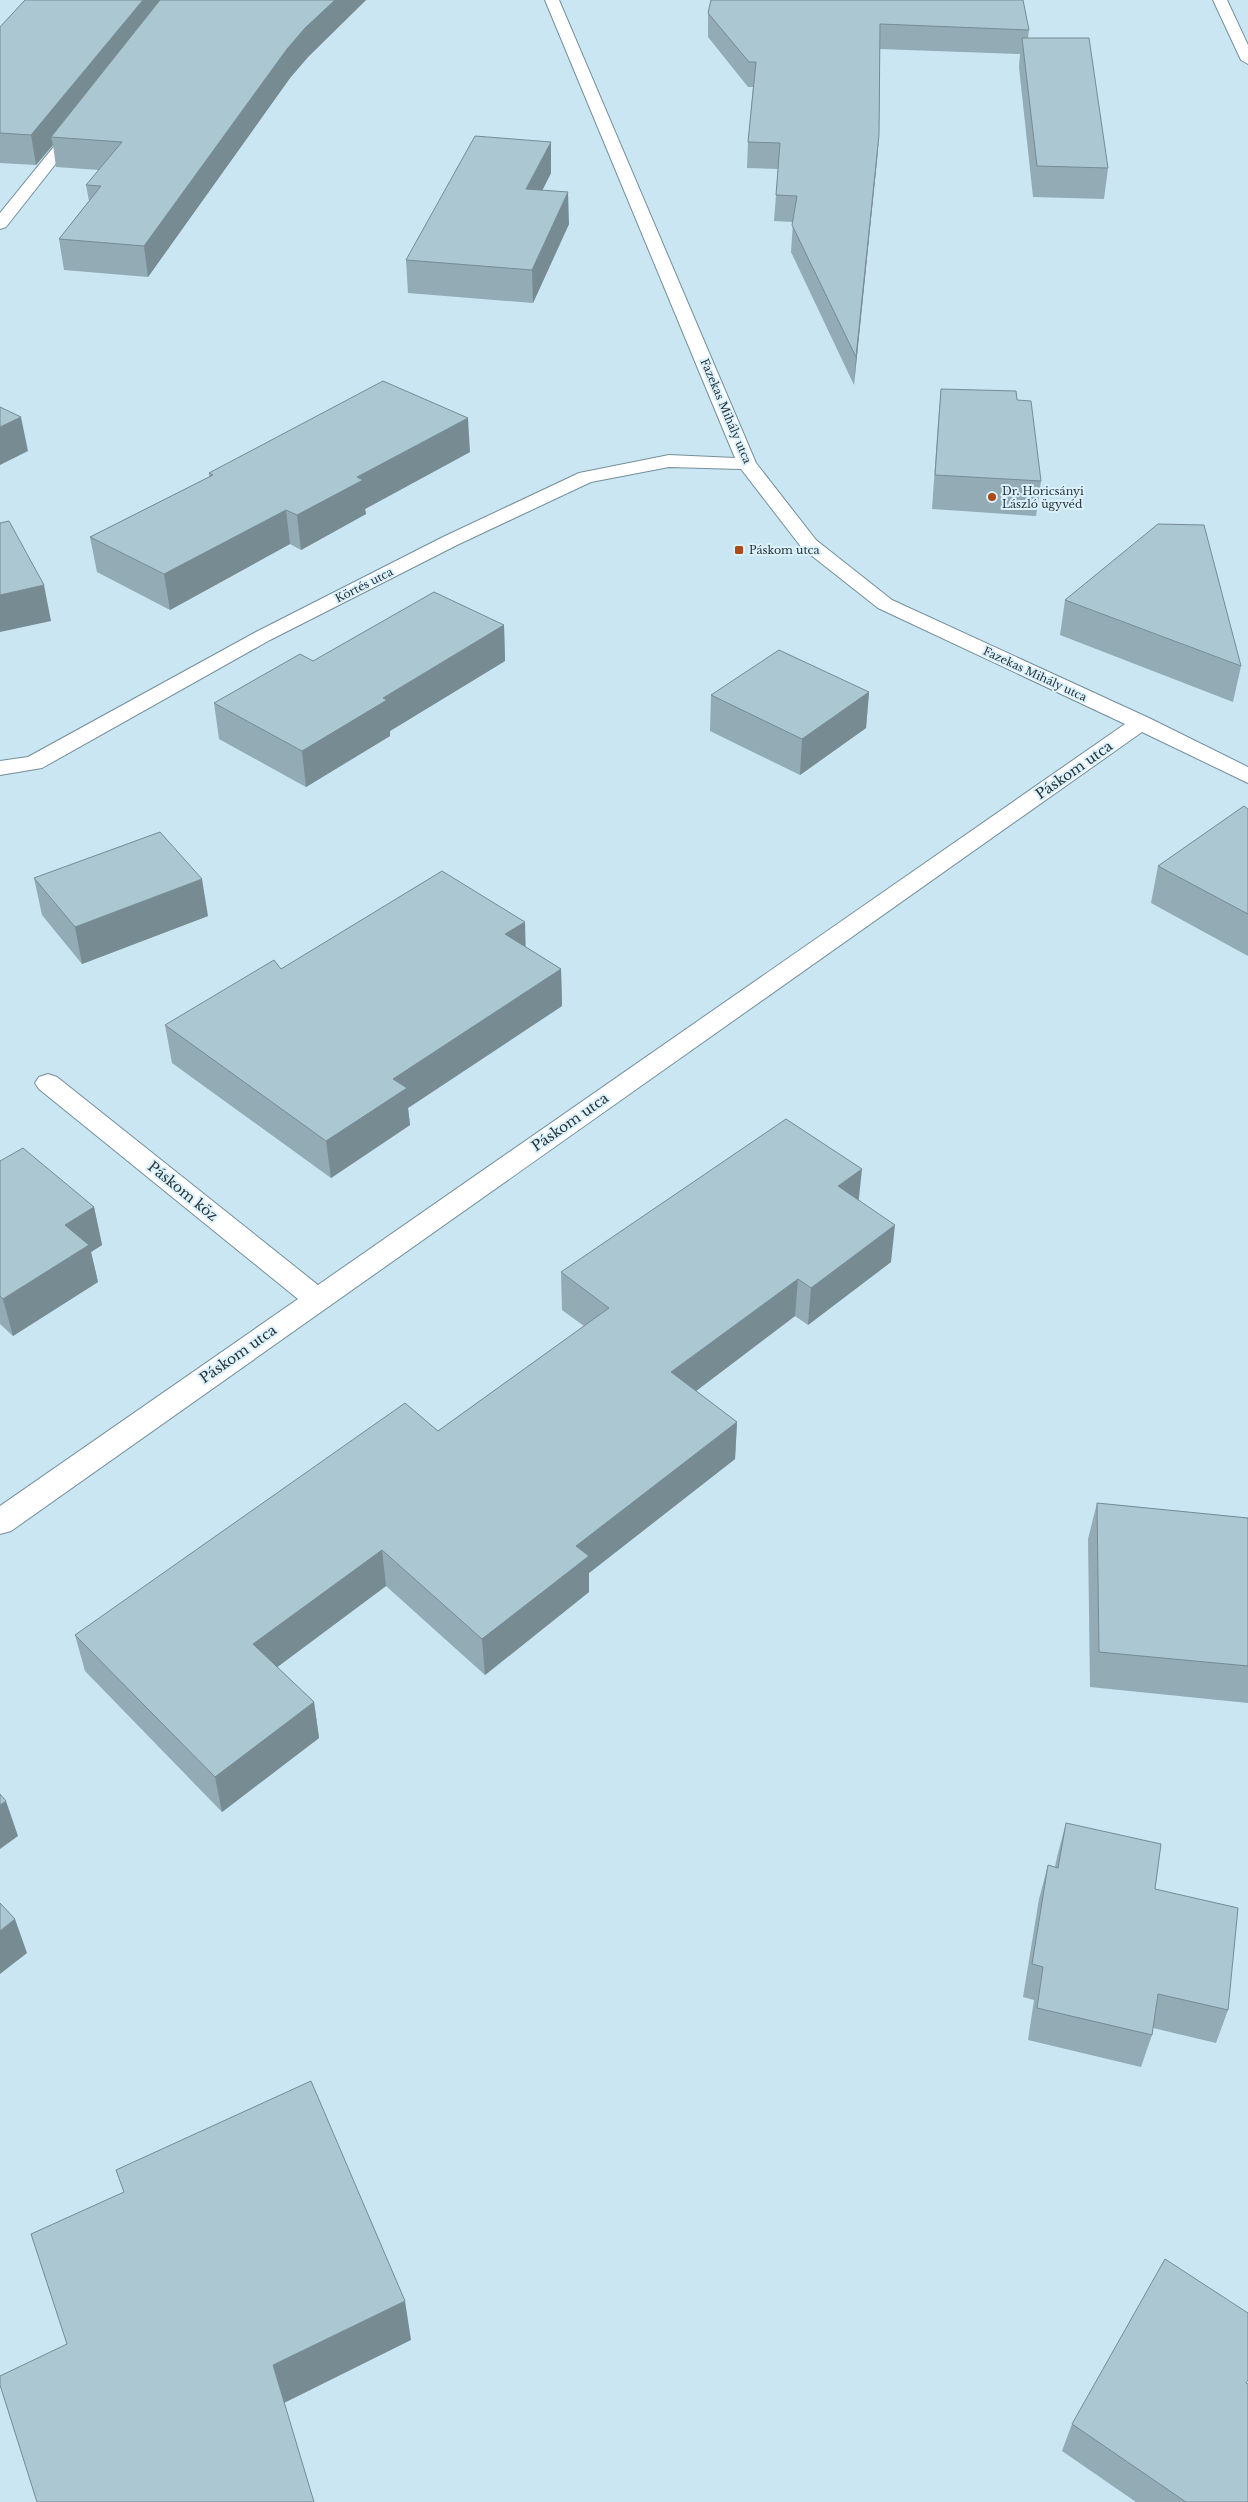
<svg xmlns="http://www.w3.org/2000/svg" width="1248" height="2502" font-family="'Libre Baskerville',serif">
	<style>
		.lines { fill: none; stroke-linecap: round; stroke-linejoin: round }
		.minor-casing { stroke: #748f9a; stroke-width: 2 }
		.minor { fill: #fff; fill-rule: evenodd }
		.wall { fill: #92abb5 }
		.shaded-wall { fill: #778b93 }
		.building { fill: #aac7d2; stroke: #778b93 }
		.poi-dot { fill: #ae4a16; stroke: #dbf2fc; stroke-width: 2 }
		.labels { text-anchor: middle; stroke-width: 4; stroke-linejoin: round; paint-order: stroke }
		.far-street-label { font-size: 11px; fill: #283438; stroke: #dbf2fc }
		.far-poi-label { font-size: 11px; fill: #283438; stroke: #dbf2fc; text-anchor: start }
		.street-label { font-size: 14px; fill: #283438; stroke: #dbf2fc }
	</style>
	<rect width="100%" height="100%" fill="#c9e6f2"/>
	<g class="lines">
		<defs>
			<path id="minor" d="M545,0H559L756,463L816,540L892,600L1149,718L1248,767V783L1142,732L11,1531L0,1534V1506L298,1299L39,1089L35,1083L39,1077L48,1074L57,1077L318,1285L1125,724L878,608L802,548L741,469L669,467L591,482L457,545L270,640L42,768L0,775V761L28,757L256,632L443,537L579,473L669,455L735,458Z
				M1213,0H1227L1248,45V64L1241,60Z
				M78,121L86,126L83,129L6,227L0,229V213L73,123Z"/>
		</defs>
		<!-- minor casing -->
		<use href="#minor" class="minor-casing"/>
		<!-- minor -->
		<use href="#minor" class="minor"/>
	</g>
	<!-- wall -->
	<path class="wall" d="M25,0H366L308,57L290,78L148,277L64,270L59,239L89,201L86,185L99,170L56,167L53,145L36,165L0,163V27Z
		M708,13L1029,30L1028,38L1108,168L1104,199L1033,197L1019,67L1020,54L880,49L879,135L877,160L854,385L791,252L793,222L774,221L778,169L747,168L748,142L753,87H748L708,37Z
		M551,173L542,190L569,224L533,303L408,293L406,260Z
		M941,389L1017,400L1041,481L1036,516L932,509L938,423Z
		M470,452L365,509L366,514L301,550L290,544L170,610L97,572L90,537L209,477V473Z
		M1065,600L1241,666L1233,702L1060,635Z
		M504,625L505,661L390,731V736L306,787L219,739L214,703L313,661Z
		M869,692L866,728L800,775L710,731L711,695Z
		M1248,809V956L1151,903L1158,866Z
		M34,878L208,916L82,964L42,915Z
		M526,947L561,969L562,1006L408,1108L410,1125L331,1178L172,1063L165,1025L281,969Z
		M0,1161L94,1207L102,1245L91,1252L98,1282L13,1336L0,1324Z
		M891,1262L808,1325L795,1316L696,1391L737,1422L735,1459L589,1573V1592L485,1675L386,1586L277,1667L314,1702L319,1738L222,1812L85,1671L75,1635L438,1431L584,1326L562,1310L561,1272Z
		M1097,1503L1248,1518V1703L1090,1687L1088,1539Z
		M1066,1823L1155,1889L1228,2010L1216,2043L1153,2028L1152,2035L1141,2067L1028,2040L1034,2000L1023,1997L1039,1899L1048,1865L1055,1867L1057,1857Z
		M1246,2383L1248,2502H1136L1062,2451L1072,2424Z"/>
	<!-- shaded-wall -->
	<path class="shaded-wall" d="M143,0H170L51,137L53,145L36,165L31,135Z
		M335,0H366L308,57L290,78L148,277L144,246L287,49L305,28Z
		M879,135L877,160L854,385L856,357Z
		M551,142V173L527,221L526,189Z
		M568,192L569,224L533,303L532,270Z
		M21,417L28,451L0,465V427Z
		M468,418L470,452L365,509L366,514L301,550L297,515L357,477Z
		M286,510L290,544L170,610L164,574Z
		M44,585L51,621L0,632V595Z
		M504,625L505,661L390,731V736L306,787L302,751L383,698Z
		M869,692L866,728L800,775L802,739Z
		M202,879L208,916L82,964L75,927Z
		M525,922L526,960L505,934Z
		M561,969L562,1006L408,1108L410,1125L331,1178L326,1141L393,1079Z
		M862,1169L858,1207L838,1186Z
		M94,1207L102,1245L91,1252L98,1282L13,1336L3,1299L65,1225Z
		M895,1225L891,1262L808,1325L811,1288Z
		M798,1279L795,1316L671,1410V1372Z
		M737,1422L735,1459L589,1573V1592L485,1675L482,1639L576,1546Z
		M382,1550L386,1586L260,1680L253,1644Z
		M314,1702L319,1738L222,1812L215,1777Z
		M6,1801L18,1836L0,1849V1805Z
		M15,1919L27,1953L0,1974V1931Z
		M405,2301L411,2340L284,2403L273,2365Z"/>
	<!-- building -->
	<path class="building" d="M25,0H143L31,135L0,133V27Z
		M160,0H335L305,28L287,49L144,246L59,239L101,186L86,185L122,142L51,137Z
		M711,0H1023L1029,30L880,24L879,135L856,357L792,225L797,196L776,195L780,143L748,142L756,62H749L708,13Z
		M1022,38H1089L1108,168L1037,166Z
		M475,136L551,142L526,189L568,192L532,270L406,260Z
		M383,381L468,418L357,477L363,480L297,515L286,510L164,574L90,537L213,475L209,473Z
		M941,389L1016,391L1017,400L1031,401L1041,481L935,475Z
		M0,407L21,417L0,427Z
		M9,521L44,585L0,595V523Z
		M1158,524L1204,525L1241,666L1065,600Z
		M434,592L504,625L383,698L387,700L302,751L214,703L300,654L313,661Z
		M779,650L869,692L802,739L711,695Z
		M1244,806L1248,809V914L1158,866Z
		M160,832L202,879L75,927L34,878Z
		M442,871L525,922L505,934L561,969L393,1079L407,1088L326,1141L165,1025L274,960L281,969Z
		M786,1119L862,1169L838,1186L895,1225L811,1288L798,1279L671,1372L737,1422L576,1546L589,1556L482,1639L382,1550L253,1644L314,1702L215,1777L75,1635L405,1403L438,1431L609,1308L561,1272Z
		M23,1148L94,1207L65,1225L89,1245L3,1299L0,1296V1161Z
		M1097,1503L1248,1518V1666L1099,1652Z
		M0,1794L6,1801L0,1805Z
		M1066,1823L1161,1844L1155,1889L1238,1908L1228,2010L1158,1994L1152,2035L1037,2008L1043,1967L1032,1964L1048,1865L1058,1868Z
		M0,1903L15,1919L0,1931Z
		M311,2081L405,2301L273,2365L314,2502H37L0,2385V2376L67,2344L31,2234L124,2192L116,2170Z
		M1165,2259L1248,2313V2380L1246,2383L1248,2384V2502H1186L1072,2424Z"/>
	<!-- markers -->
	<g class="poi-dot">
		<circle cx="992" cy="497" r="5"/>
		<rect x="734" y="545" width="10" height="10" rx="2.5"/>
	</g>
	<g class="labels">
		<!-- far-street labels -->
		<g class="far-street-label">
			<text transform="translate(726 411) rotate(67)" y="4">Fazekas Mihály utca</text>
			<text transform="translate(364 585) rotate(-27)" y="4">Körtés utca</text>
			<text transform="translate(1035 674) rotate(25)" y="4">Fazekas Mihály utca</text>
		</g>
		<!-- far-poi labels -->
		<g class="far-poi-label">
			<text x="1002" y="495">Dr. Horicsányi<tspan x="1002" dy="13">László ügyvéd</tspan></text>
			<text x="749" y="554">Páskom utca</text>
		</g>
		<!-- street labels -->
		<g class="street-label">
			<text transform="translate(1074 770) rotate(-35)" y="5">Páskom utca</text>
			<text transform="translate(570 1122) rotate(-35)" y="5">Páskom utca</text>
			<text transform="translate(183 1191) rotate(39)" y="5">Páskom köz</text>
			<text transform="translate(238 1354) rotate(-35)" y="5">Páskom utca</text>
		</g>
	</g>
</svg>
